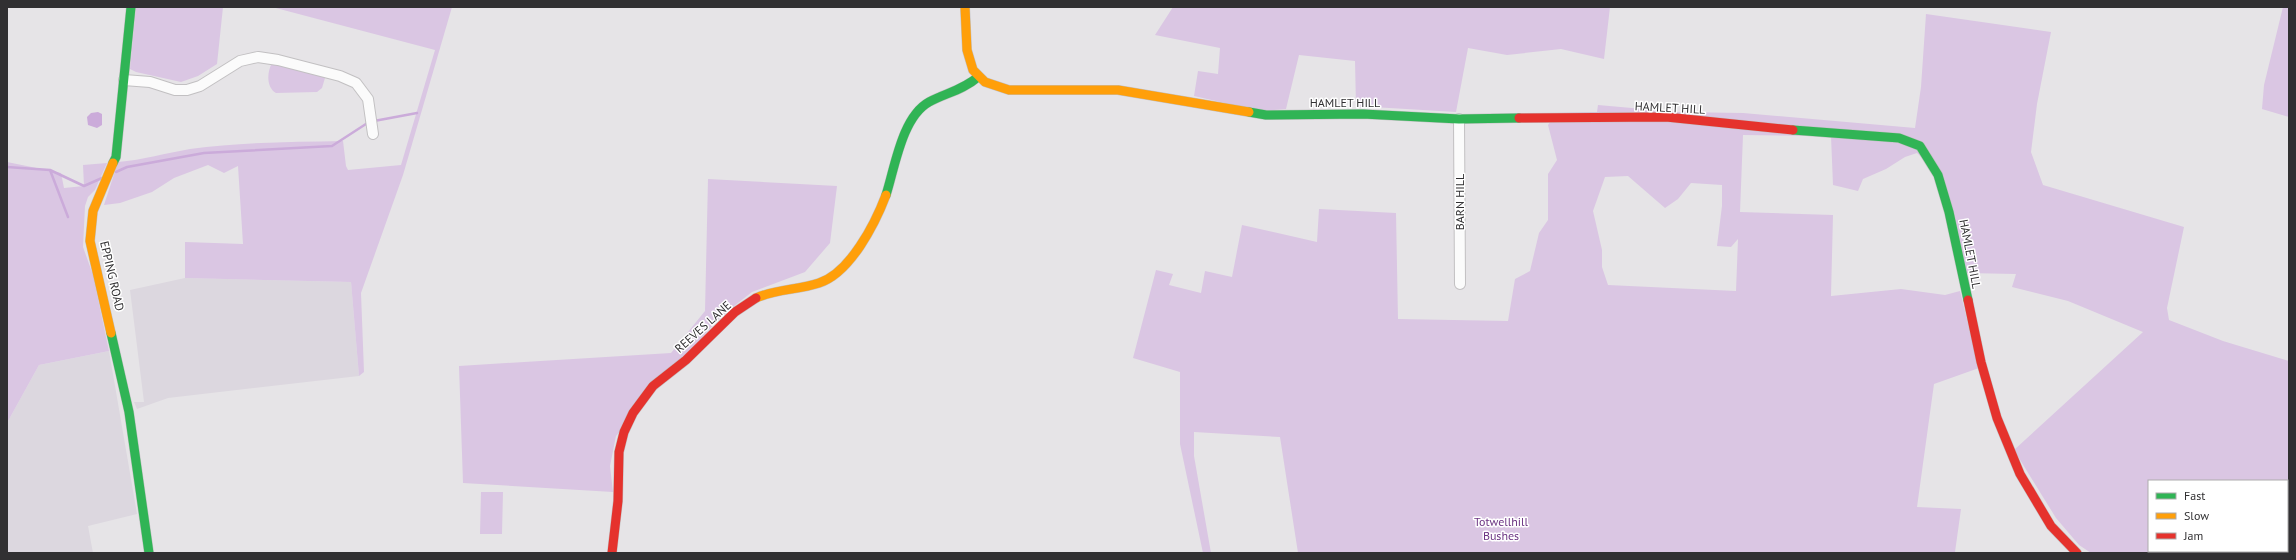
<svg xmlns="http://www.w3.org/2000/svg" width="2296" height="560" font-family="'PT Sans',sans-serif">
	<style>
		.built { fill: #dcd7df }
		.green { fill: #dac6e3; fill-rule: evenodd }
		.water { fill: #cbabda }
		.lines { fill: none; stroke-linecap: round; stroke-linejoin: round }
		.stream { stroke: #cbabda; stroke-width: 2.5 }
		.street-casing { stroke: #c2c0c2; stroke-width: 12 }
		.fast-casing { stroke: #c2c0c2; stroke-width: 10 }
		.slow-casing { stroke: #c2c0c2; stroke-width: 10 }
		.jam-casing { stroke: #c2c0c2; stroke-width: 10 }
		.street { stroke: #fbfbfb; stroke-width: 10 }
		.fast { stroke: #30b455; stroke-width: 9 }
		.slow { stroke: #ff9f0a; stroke-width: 9 }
		.jam { stroke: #e5322d; stroke-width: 9 }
		.labels { text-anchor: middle; stroke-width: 3; stroke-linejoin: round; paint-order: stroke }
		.street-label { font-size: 12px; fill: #313032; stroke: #fff }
		.park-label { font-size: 12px; fill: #6c3483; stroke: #fff }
	</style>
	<rect width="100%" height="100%" fill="#e6e4e7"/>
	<!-- built -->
	<path class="built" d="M185,278L351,282L359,376L168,398L137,409L134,402H144L130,290Z
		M109,351L137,514L88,526L93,553H7V423L39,365Z"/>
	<!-- green -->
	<path class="green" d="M136,7H223L217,64L198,76L181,82L136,72L130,69Z
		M272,7H452L403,175L361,293L364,372L359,376L351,282L185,278V242L243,244L238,166L224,173L208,165L174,178L152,192L120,203L104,205L118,162C143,160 166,153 190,149C240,142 293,142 343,141L346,166L348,170L401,165L435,50Z
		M1173,7H1610L1604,59L1561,49L1507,55L1468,48L1456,112L1356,106L1355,61L1299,55L1286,109L1260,111L1194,96L1198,71L1218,74L1220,48L1155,35Z
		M2283,7H2289V117L2262,109L2264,85Z
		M1926,14L2051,32L2037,104L2031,152L2043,185L2184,227L2167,308L2169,320L2223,341L2289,361V523L2287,522V481H2149V551H2171L2170,553H2091L2079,545L2056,518L2014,450L2143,332L2068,301L2012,287L2016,274L1965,273L1943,177L1917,153L1905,157L1886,169L1863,179L1858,191L1833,185L1831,136L1743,135L1740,212L1833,215L1831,296L1901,289L1945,295L1960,291L1979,368L1934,384L1917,507L1961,509L1955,552L1963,553H1298L1280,437L1194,432V456L1211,553H1203L1180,444V372L1133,358L1156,270L1173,274L1169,285L1201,293L1205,271L1232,277L1242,225L1317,242L1319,209L1396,213L1398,319L1508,321L1515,279L1530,271L1539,233L1548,220V174L1557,160L1548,125L1557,113L1597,112L1598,105L1677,112L1743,113L1915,128L1921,87ZM1628,176L1665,208L1678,199L1691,183L1722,185V206L1717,246L1731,247L1738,239L1736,291L1608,285L1602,267V250L1593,211L1605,177Z
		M272,63L323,75L325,78L322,88L317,92L276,93C266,87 267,72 272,63Z
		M7,162L61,173L64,188L84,186L83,165L107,163L95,190L88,197L85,206L83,247L93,275L109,351L39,365L7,423Z
		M708,179L837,186L830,243L805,272L752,292L720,317L616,436L610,466L613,492L463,483L459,366L671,353L705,311Z
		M481,492H503L502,534H480Z"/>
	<!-- water -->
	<path class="water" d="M98,112L102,114V125L97,128L88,125L87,117L91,113Z"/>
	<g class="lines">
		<!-- stream -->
		<path class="stream" d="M374,121L417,113
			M7,167L50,170L68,217
			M50,170L84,186L102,178
			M116,172L127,167L204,153L332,146L369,122"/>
		<defs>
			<path id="street" d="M124,80L150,82L175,90H187L200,86L240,61L258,57L278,60L340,76L356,83L368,99L373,134
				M1459,119L1460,284"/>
			<path id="fast" d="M1249,112L1266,115L1363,114L1459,119L1519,118
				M1793,130L1899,138L1920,146L1938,175L1949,212L1968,300
				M113,163L116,157L131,7
				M886,195C895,167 902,117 929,102C946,93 963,90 978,77
				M111,333L129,412L149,553"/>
			<path id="slow" d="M965,7L967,50L973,70L985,82L1009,90H1118L1249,112
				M756,298C776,289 798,290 819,283C850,273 875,224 886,195
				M111,333L90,241L93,211L113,163"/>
			<path id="jam" d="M1519,118L1666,117L1793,130
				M1968,300L1981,362L1997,418L2020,474L2051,526L2077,553
				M612,553L618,501L619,452L624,432L633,413L653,386L686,360L735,312L756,298"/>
		</defs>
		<!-- street casing -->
		<use href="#street" class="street-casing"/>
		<!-- fast casing -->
		<use href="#fast" class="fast-casing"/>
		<!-- slow casing -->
		<use href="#slow" class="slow-casing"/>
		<!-- jam casing -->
		<use href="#jam" class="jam-casing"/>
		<!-- street -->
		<use href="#street" class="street"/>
		<!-- fast -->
		<use href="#fast" class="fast"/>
		<!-- slow -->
		<use href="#slow" class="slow"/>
		<!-- jam -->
		<use href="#jam" class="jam"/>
	</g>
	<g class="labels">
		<!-- street labels -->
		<g class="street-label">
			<text x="1345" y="107">HAMLET HILL</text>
			<text transform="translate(1670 108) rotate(3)" y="4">HAMLET HILL</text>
			<text transform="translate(1460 202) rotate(-90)" y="4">BARN HILL</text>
			<text transform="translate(1970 254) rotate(79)" y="4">HAMLET HILL</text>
			<text transform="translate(112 276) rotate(77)" y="4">EPPING ROAD</text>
			<text transform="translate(703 327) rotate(-42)" y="4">REEVES LANE</text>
		</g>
		<!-- park labels -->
		<g class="park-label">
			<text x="1501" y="526">Totwellhill<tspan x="1501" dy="14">Bushes</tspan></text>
		</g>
	</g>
	<!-- border -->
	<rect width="2296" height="560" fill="none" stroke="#313032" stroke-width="16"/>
	<!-- legend -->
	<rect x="2148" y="480" width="140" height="72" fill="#ffffff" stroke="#adacad"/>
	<rect x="2156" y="493" width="20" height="6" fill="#30b455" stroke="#adacad"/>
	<text x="2184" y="500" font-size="12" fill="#313032">Fast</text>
	<rect x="2156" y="513" width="20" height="6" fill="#ff9f0a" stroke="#adacad"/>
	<text x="2184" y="520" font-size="12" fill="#313032">Slow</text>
	<rect x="2156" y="533" width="20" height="6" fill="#e5322d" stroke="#adacad"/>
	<text x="2184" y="540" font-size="12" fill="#313032">Jam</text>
</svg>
